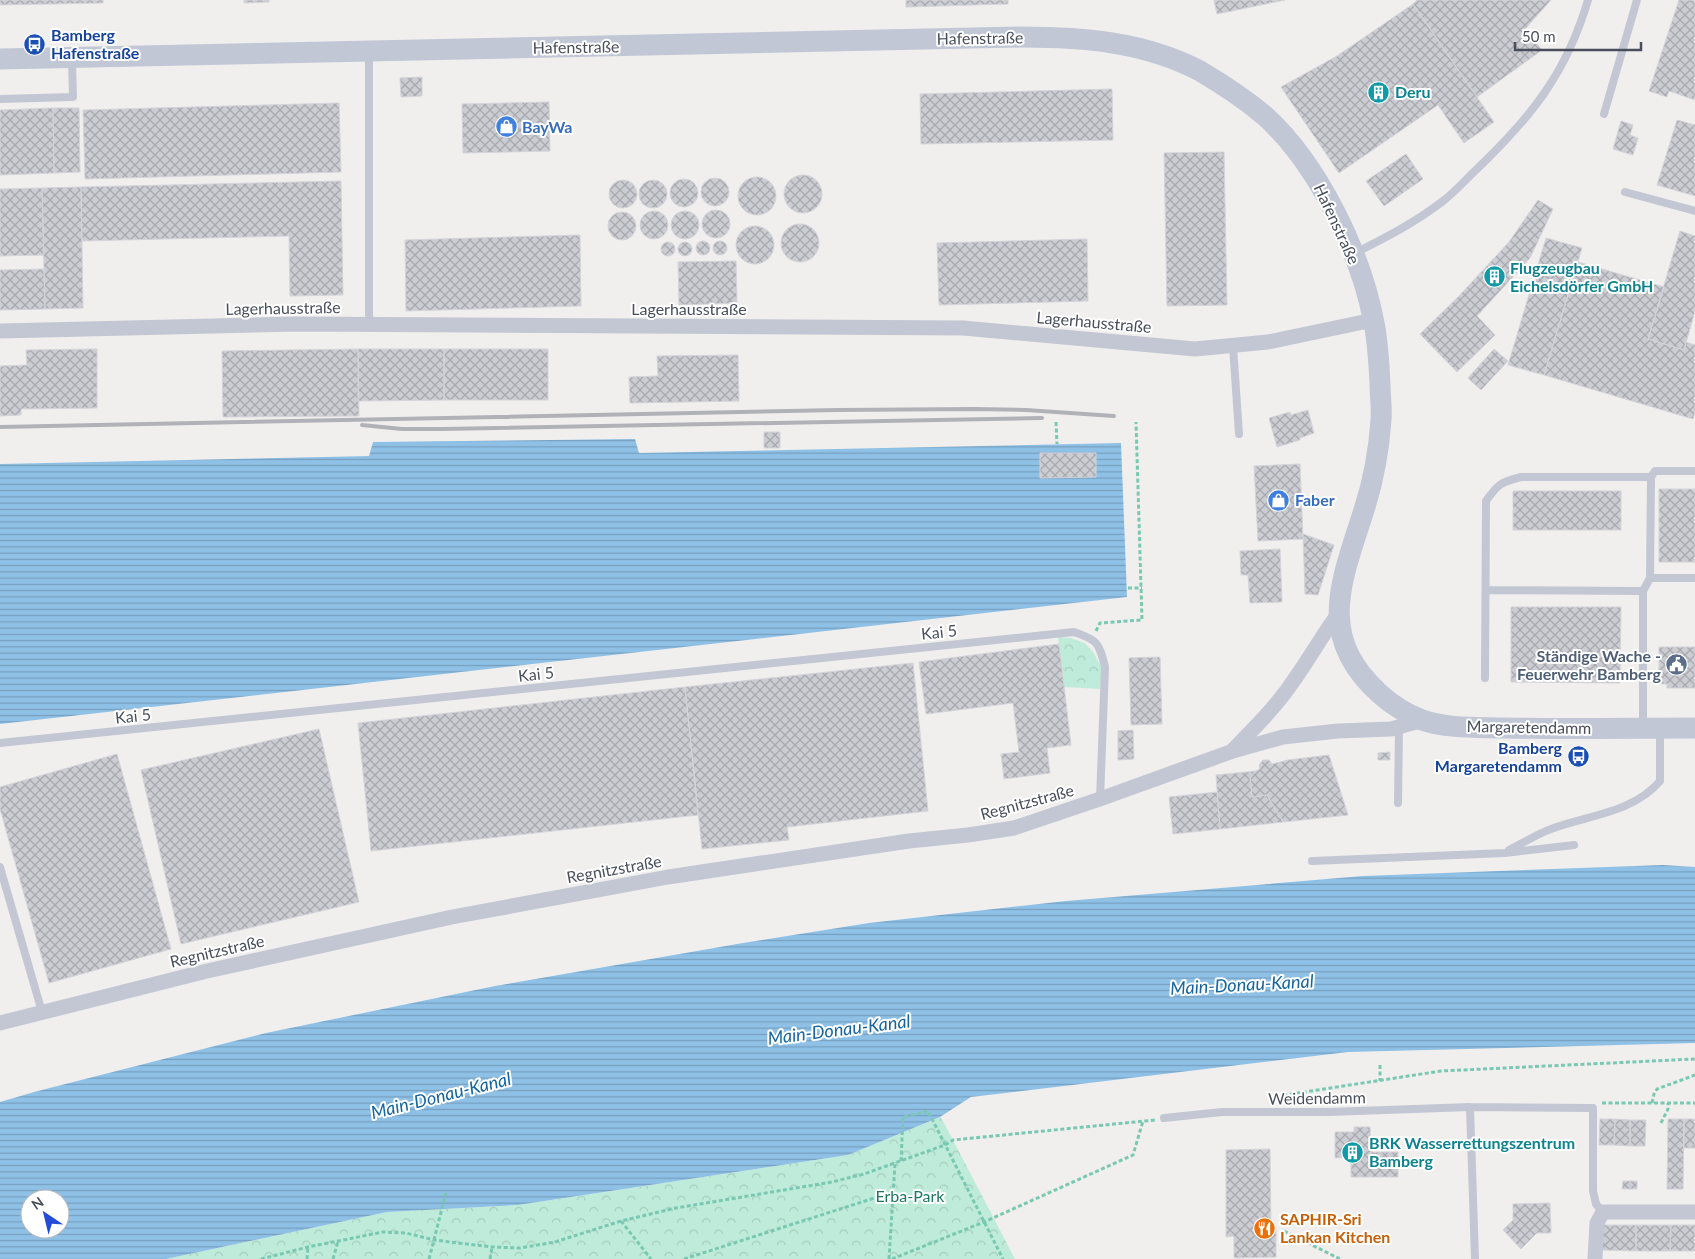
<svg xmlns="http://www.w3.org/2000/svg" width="1695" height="1259" font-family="Lato,sans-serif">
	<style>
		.park { fill: url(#park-crowns) }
		.water { fill: url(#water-rules); fill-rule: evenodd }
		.building { fill: url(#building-cross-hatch); stroke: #d3d3da }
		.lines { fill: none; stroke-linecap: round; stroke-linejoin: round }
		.path { stroke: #79c8b2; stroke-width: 3; stroke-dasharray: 4 2.5; stroke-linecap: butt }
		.lane { stroke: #c3c7d3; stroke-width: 8 }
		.street { stroke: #c3c7d3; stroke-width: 15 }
		.secondary { stroke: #c2c7d6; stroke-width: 21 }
		.rail { stroke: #b1b2b8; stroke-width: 4 }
		.labels { text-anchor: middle; stroke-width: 4; stroke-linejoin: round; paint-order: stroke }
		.transit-label { font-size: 16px; font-weight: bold; fill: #164399; stroke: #fff; text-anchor: start }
		.street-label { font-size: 16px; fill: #484e5b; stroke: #fff }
		.culture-label { font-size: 16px; font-weight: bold; fill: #0d838f; stroke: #fff; text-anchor: start }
		.shop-label { font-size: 16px; font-weight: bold; fill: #366cbe; stroke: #fff; text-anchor: start }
		.service-label { font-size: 16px; font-weight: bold; fill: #4e5e75; stroke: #fff; text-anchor: end }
		.park-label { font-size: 16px; fill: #1c785e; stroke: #fff }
		.food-label { font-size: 16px; font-weight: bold; fill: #c56008; stroke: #fff; text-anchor: start }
		.water-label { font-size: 18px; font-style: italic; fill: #1465a1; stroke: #fff }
	</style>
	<defs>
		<pattern id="park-crowns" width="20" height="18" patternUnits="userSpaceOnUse" patternTransform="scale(1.25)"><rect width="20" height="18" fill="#bfecda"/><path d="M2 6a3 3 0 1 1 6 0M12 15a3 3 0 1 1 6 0" fill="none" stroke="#a6ccbd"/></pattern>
		<pattern id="water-rules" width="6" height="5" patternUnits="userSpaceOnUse" patternTransform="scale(1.25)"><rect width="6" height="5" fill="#8fc1e7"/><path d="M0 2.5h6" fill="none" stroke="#779fbe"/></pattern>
		<pattern id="building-cross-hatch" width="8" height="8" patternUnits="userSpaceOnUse" patternTransform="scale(1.25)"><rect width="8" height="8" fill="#cccdd3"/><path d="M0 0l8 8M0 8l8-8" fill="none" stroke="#a8a9ae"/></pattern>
	</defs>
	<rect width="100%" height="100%" fill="#f1efee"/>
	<!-- park -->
	<path class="park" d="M1058,637L1071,638L1085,643L1093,652L1102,668L1100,689L1064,687Z
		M940,1117L942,1119L1015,1259H166L387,1212L518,1205L848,1155Z"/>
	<!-- water -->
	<path class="water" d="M635,439L639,453L1121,443L1127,597L0,724V464L369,456L373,442Z
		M1663,865L1695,867V1043L1348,1052L971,1097L940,1117L848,1155L518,1205L387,1212L166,1259H0V1102L34,1092L266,1033L495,986L743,943L869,923L1066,901L1363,876ZM30,1199H60V1229H30Z"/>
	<!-- building -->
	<path class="building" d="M0,0H103V3L0,5Z
		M244,0H269V2L244,3Z
		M906,0H1008V4L906,7Z
		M1214,0H1285L1217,14Z
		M1417,0H1551L1525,29L1542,50L1477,97L1413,4Z
		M1679,0H1695V100L1669,91L1667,97L1649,91Z
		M1413,4L1494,122L1464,143L1438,105L1339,173L1281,87L1337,56Z
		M422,77V96L401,97L400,78Z
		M1112,89L1113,140L921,144L920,94Z
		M549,102L550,151L463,153L462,104Z
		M339,103L341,172L85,179L83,110Z
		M53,108L54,173L0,175V110Z
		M53,108H79L80,172L54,173Z
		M1677,120L1695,125V196L1657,185Z
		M1621,121L1633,125L1630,135L1638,138L1633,155L1613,149Z
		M1224,152L1227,305L1167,306L1164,153Z
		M1406,154L1423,179L1384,206L1366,181Z
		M784 194a19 19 0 1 1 38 0a19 19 0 1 1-38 0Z
		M738 196a19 19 0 1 1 38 0a19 19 0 1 1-38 0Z
		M701 192a14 14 0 1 1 28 0a14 14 0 1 1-28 0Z
		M670 193a14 14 0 1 1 28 0a14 14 0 1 1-28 0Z
		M609 194a14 14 0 1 1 28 0a14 14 0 1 1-28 0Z
		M639 194a14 14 0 1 1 28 0a14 14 0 1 1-28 0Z
		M341,181L343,295L290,296L289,236L82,241L81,187Z
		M81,187L83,308L45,309L42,188Z
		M42,188L44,255L0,256V189Z
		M1538,200L1553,209L1530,258L1477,316L1495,335L1457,372L1420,334L1458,297L1509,242Z
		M702 224a14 14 0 1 1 28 0a14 14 0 1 1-28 0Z
		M671 225a14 14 0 1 1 28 0a14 14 0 1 1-28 0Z
		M640 225a14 14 0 1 1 28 0a14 14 0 1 1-28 0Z
		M608 226a14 14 0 1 1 28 0a14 14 0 1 1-28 0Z
		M781 243a19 19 0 1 1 38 0a19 19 0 1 1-38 0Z
		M736 245a19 19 0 1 1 38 0a19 19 0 1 1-38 0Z
		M1680,231L1695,236V311L1684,350L1648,339Z
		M580,235L581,306L406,311L405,240Z
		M1546,238L1582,248L1544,375L1508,365Z
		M1087,239L1088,301L939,305L937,243Z
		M696 248a7 7 0 1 1 14 0a7 7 0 1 1-14 0Z
		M713 248a7 7 0 1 1 14 0a7 7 0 1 1-14 0Z
		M661 249a7 7 0 1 1 14 0a7 7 0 1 1-14 0Z
		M678 249a7 7 0 1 1 14 0a7 7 0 1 1-14 0Z
		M736,261L737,303L679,305L678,262Z
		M1578,262L1664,287L1648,339L1684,350L1686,342L1695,345V413L1693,419L1544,375Z
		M44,269L45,309L0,310V270Z
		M97,349V408L21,409V415L0,416V366L27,365L26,350Z
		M358,349L359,416L223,417L222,351Z
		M358,349H444V400L358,401Z
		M444,349H548V400H444Z
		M1494,349L1508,361L1481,390L1468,378Z
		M738,355L739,401L630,403L629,377L658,376L657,356Z
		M1308,410L1314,433L1300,438V440L1277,447L1269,418L1290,412L1291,415Z
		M764,432H780V448H764Z
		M1040,453H1096V477L1040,478Z
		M1300,464L1303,539L1258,541L1254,466Z
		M1659,489H1695V562H1659Z
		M1513,491H1621V530H1513Z
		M1303,534L1334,545L1318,595L1305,594Z
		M1280,549L1282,602L1250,603L1248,575H1241L1240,551Z
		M1511,607H1621L1620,683L1511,682Z
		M1059,644L1071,745L1047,748L1050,773L1004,779L1001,754L1019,752L1013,703L926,714L919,662Z
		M1659,647H1695V688H1667V684H1659Z
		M1160,657L1162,724L1131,725L1129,658Z
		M913,663L928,811L787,827L789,840L702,849L685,687Z
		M685,687L698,815L371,851L358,723Z
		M319,729L359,902L181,944L141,770Z
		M1133,730L1134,759L1118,760V731Z
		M1390,752V760H1378V753Z
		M117,754L171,949L49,983L0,809V787Z
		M1329,755L1348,815L1283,822L1267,795L1252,797L1250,777L1256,771L1260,769L1259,765L1263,760H1269L1272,764L1288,760Z
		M1256,771L1250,777L1252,797L1267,795L1283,822L1220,829L1216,775Z
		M1217,792L1220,829L1173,834L1169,797Z
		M1600,1119H1615L1614,1145H1599Z
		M1615,1119L1630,1120V1146L1614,1145Z
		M1668,1119H1684L1683,1189H1667Z
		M1684,1119H1695V1148H1684Z
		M1630,1120H1646L1645,1146H1630Z
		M1354,1127H1370L1371,1152H1398V1177H1351V1157L1335,1158V1132H1354Z
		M1270,1149L1271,1229H1276V1257L1234,1258V1236L1226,1237V1150Z
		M1623,1181H1637V1189H1622Z
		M1550,1203L1551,1233H1537L1521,1249L1503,1230L1513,1220V1204Z
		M1602,1225H1636V1251L1602,1250Z
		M1636,1225H1671L1670,1251H1636Z
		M1671,1225H1695V1251H1670Z"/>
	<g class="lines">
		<!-- path -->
		<path class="path" d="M1056,422L1057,444
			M1128,588H1142
			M1096,631L1100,623L1142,620L1136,422
			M1380,1065V1081
			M1271,1099L1285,1095L1441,1071L1695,1059
			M1602,1103H1695
			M1652,1103L1654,1094L1657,1089L1695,1075
			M1661,1123L1668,1109V1103
			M901,1161L903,1117L928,1111L1003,1259
			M621,1221L651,1259
			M1284,1231L1340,1259
			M261,1259L308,1247L383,1232L406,1233L434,1240L492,1247L520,1248L555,1242L621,1221L676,1208L832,1182L864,1174L945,1145L953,1140L1155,1120
			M307,1259L308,1247
			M333,1259L338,1241
			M429,1259L446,1193
			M490,1259L492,1247
			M684,1259L893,1192
			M889,1259L895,1164
			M892,1259L984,1222L1133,1155L1143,1121"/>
		<!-- lane -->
		<path class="lane" d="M369,52V325
			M0,99L73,97L72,60
			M1604,114L1637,0
			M1625,192L1695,211
			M1355,253C1385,238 1416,222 1443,201C1456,191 1467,178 1479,167C1532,116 1567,72 1588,0
			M1233,346L1239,434
			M1650,578H1695
			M1486,590L1643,591V726
			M1643,591L1650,578L1651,477L1655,471H1695
			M1485,678L1486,501C1498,484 1501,482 1521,477H1651
			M0,743L1074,632C1098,640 1099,643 1105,667L1100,799
			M1398,803L1399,727
			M1509,850C1523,843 1537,834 1551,829C1588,815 1633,813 1660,781V730
			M1312,861L1505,853L1574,845
			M0,867L42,1012
			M1470,1107L1475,1259
			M1164,1118L1222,1112H1329L1470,1107L1593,1108V1191L1596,1204L1603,1212"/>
		<!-- street -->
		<path class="street" d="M0,331L296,324L963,328L1195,349L1268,342L1373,320
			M1233,750C1254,728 1277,706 1294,680C1310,658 1322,635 1339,613
			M0,1023L207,971L452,917L668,877L909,841L968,835L1014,828L1100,799L1233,751L1283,737L1338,731L1391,729L1423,720
			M1595,1259L1597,1223L1603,1212H1695"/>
		<!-- secondary -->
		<path class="secondary" d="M0,59L1022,37C1083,37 1145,42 1200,71C1222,84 1245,99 1265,116C1318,164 1361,253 1374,323C1378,343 1379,363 1380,384C1380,396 1382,408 1381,420C1379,450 1373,482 1364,510C1342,580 1315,636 1380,694C1392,705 1407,714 1422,720C1448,729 1479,727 1506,728C1569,729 1632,728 1695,728"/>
		<!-- rail -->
		<path class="rail" d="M362,425L402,429H442L1042,418
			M0,427L838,410L975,409L1026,410L1114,416"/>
	</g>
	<!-- icons -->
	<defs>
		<symbol id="bus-disc" viewBox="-11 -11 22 22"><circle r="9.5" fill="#1a4fb4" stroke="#fff"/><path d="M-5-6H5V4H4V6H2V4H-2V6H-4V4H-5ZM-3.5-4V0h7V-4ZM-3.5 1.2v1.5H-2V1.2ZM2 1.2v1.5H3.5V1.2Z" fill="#fff"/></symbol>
		<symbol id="building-disc" viewBox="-11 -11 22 22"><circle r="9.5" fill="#0f9aa8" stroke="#fff"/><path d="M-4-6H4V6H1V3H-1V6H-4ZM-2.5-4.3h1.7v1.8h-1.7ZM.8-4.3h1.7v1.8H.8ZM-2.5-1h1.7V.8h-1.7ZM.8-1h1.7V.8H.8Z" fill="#fff"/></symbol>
		<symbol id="shop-disc" viewBox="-11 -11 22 22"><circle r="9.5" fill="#3f7fe0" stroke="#fff"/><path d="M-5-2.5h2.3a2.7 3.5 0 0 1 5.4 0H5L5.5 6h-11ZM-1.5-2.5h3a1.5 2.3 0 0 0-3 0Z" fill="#fff"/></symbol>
		<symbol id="civic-disc" viewBox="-11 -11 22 22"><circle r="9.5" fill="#5c6f8a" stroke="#fff"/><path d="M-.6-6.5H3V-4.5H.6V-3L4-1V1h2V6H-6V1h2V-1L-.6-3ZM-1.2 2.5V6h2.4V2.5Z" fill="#fff"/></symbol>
		<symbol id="restaurant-disc" viewBox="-11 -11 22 22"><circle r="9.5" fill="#e8710a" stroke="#fff"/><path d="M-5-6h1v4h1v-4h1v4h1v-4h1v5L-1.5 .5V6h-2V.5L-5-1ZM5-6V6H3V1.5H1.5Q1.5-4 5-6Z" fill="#fff"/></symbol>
	</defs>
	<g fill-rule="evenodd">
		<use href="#bus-disc" x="22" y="32" width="25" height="25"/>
		<use href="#building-disc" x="1366" y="80" width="25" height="25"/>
		<use href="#shop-disc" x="494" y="114" width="25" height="25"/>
		<use href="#building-disc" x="1482" y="264" width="25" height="25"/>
		<use href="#shop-disc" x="1266" y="488" width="25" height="25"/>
		<use href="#civic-disc" x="1664" y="652" width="25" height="25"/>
		<use href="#bus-disc" x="1566" y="744" width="25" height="25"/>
		<use href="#building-disc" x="1340" y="1140" width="25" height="25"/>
		<use href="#restaurant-disc" x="1252" y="1216" width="25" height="25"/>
	</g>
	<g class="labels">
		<!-- transit labels -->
		<g class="transit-label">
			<text x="51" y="41">Bamberg<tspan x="51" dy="18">Hafenstraße</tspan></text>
			<text x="1562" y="754" text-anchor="end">Bamberg<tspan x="1562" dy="18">Margaretendamm</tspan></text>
		</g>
		<!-- street labels -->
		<g class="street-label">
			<text transform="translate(980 38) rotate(-1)" y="6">Hafenstraße</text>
			<text transform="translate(576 47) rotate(-1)" y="6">Hafenstraße</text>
			<text transform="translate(1337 224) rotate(65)" y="6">Hafenstraße</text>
			<text transform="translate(283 308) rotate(-1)" y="6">Lagerhausstraße</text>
			<text x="689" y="315">Lagerhausstraße</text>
			<text transform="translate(1094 322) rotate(5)" y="6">Lagerhausstraße</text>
			<text transform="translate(939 632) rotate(-6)" y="6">Kai 5</text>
			<text transform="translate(536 674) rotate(-6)" y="6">Kai 5</text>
			<text transform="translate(133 716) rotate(-6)" y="6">Kai 5</text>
			<text transform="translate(1529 727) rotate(1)" y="6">Margaretendamm</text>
			<text transform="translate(1027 802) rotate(-15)" y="6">Regnitzstraße</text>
			<text transform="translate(614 869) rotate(-10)" y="6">Regnitzstraße</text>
			<text transform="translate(217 951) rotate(-13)" y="6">Regnitzstraße</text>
			<text transform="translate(1317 1098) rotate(-1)" y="6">Weidendamm</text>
		</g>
		<!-- culture labels -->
		<g class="culture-label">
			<text x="1395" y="98">Deru</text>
			<text x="1510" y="274">Flugzeugbau<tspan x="1510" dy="18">Eichelsdörfer GmbH</tspan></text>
			<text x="1369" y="1149">BRK Wasserrettungszentrum<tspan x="1369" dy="18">Bamberg</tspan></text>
		</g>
		<!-- shop labels -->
		<g class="shop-label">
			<text x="522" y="133">BayWa</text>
			<text x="1295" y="506">Faber</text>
		</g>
		<!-- service labels -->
		<g class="service-label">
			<text x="1661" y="662">Ständige Wache -<tspan x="1661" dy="18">Feuerwehr Bamberg</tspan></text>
		</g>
		<!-- park labels -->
		<g class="park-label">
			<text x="910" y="1202">Erba-Park</text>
		</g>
		<!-- food labels -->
		<g class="food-label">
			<text x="1280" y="1225">SAPHIR-Sri<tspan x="1280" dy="18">Lankan Kitchen</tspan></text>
		</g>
		<!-- water labels -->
		<g class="water-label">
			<text transform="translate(1242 985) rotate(-3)" y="6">Main-Donau-Kanal</text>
			<text transform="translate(839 1030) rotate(-7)" y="6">Main-Donau-Kanal</text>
			<text transform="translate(441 1096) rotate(-14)" y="6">Main-Donau-Kanal</text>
		</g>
	</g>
	<!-- north arrow -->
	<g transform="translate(45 1214) rotate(325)"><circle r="24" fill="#ffffff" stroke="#b6b8bd"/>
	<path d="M0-4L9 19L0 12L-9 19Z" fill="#234bd6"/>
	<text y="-8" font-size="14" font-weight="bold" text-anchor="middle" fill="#484e5b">N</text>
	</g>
	<!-- scale -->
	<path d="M1515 42v8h126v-8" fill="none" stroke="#484e5b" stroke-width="2.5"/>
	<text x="1522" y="42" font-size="15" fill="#484e5b" stroke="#ffffff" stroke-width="4" paint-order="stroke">50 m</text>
</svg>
